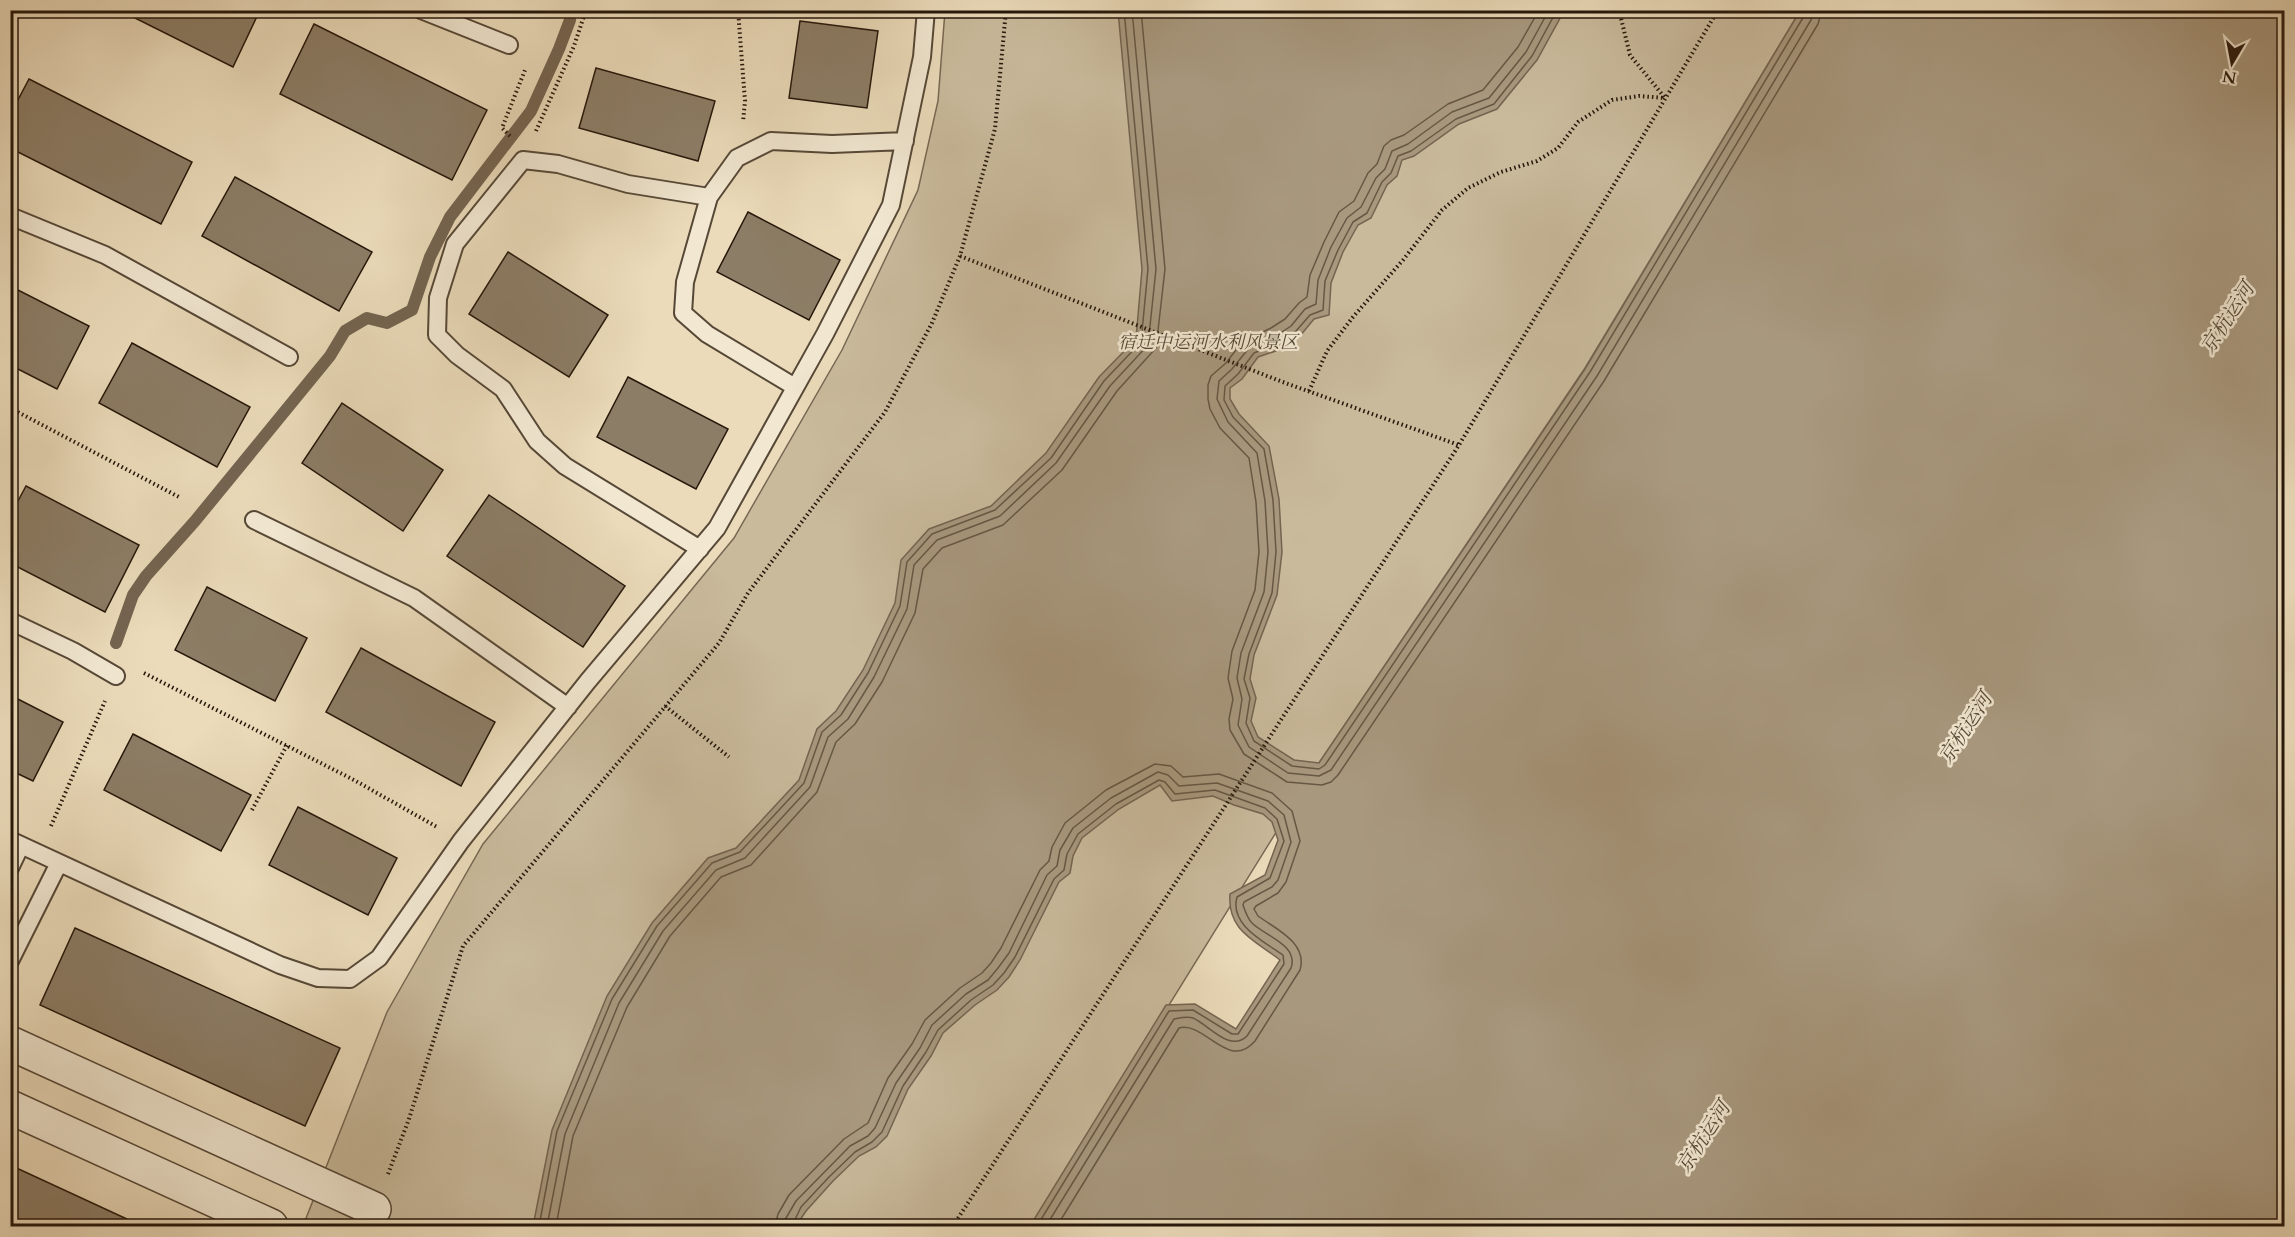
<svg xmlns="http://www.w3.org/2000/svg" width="2295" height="1237" font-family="Cardo,'Noto Serif SC',serif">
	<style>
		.green { fill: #c9ba9c; stroke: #776854; stroke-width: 1.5 }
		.water { fill: #a8987e; stroke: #746450; stroke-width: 1.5 }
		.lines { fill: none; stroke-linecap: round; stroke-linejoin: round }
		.shore { stroke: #665844; stroke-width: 1.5 }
		.stream { stroke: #746450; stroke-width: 12 }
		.building { fill: #8c7d66; stroke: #25170b; stroke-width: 1.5 }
		.service-casing { stroke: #564837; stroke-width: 20 }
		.minor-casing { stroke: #564837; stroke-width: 36 }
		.path { stroke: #25170b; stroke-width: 4; stroke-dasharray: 1.5 3; stroke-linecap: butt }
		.service { stroke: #f2e8d2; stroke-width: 16 }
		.minor { stroke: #f2e8d2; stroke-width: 33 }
		.labels { text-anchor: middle; stroke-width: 5; stroke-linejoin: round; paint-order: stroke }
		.park-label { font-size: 18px; font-style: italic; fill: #564836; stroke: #f2e8d2 }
		.water-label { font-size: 20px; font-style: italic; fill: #594b39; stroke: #f2e8d2 }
	</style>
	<rect width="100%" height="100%" fill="#ebdbba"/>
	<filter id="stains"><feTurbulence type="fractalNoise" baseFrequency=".00333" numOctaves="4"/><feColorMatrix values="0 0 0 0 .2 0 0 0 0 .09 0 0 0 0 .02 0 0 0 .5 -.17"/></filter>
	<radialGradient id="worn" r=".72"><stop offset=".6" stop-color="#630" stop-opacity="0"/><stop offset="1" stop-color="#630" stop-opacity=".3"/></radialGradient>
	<!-- green -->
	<path class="green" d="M945,11H1800L1585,368L1319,763L1032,1226H303L387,1012L483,844L734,538L842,350L918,190L938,101Z"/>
	<!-- water -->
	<path class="water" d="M1118,11H1564L1537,60L1497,109L1459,124L1414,156L1402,160L1397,176L1387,185L1371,218L1358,225L1343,252L1331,283L1329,315L1314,319L1300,336L1282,349L1258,357L1242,379L1230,388V399L1239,414L1269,446L1279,499L1282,552L1277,595L1254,655L1250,679L1256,698L1251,721L1258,737L1294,760L1319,763L1585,369L1800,11H2284V1226H1030L1166,1005L1195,1004L1236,1029L1280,960C1255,940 1227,931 1230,894L1265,875L1278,840L1272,822L1263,814L1234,805L1213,796L1172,801L1160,785L1119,809L1082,838L1073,856L1070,873L1059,882L1020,960L1009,977L997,990L975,1005L943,1033L931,1056L908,1089L887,1136L876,1147L859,1156L833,1181L806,1211L796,1226H533L552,1130L607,996L652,923L708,858L736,848L799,780L817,729L836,711L863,670L895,603L901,560L929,529L991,506L1046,453L1099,377L1136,339L1142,269Z"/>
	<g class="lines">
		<!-- shore -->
		<path class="shore" d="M1539,10L1518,47L1483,90L1448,104L1404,135L1391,140L1384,146L1377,164L1368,173L1354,201L1339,212L1324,242L1310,275L1307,297L1299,303L1285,319L1271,328L1242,342L1226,363L1211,376L1208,385V399L1210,409L1220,428L1249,458L1256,502L1259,552L1255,590L1232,651L1228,678L1233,699L1229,719L1230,730L1244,754L1287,782L1322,785L1331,782L1338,775L1604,381L1818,24L1822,10
			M1549,10L1526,52L1489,98L1452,112L1408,144L1392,151L1385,169L1376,178L1361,207L1347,218L1331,247L1318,280L1316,304L1305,309L1291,326L1276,336L1249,348L1232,369L1219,381L1217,399L1228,422L1257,453L1265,501L1268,552L1264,592L1241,653L1237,678L1242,699L1238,725L1249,747L1288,773L1319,776L1331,770L1597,376L1811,20L1813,10
			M1557,10L1532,56L1494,104L1456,119L1411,151L1398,156L1391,173L1382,182L1367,213L1353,222L1338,250L1325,281L1323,310L1310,315L1296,331L1279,343L1254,353L1238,374L1225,386L1224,400L1233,417L1264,449L1273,500L1276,552L1272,593L1249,654L1244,679L1250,698L1246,723L1254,741L1292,766L1319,769L1325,765L1590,372L1804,16L1805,10
			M539,1226L557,1131L612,999L657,926L712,863L740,852L804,783L822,732L841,715L868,673L900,606L907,562L932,534L995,510L1051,458L1104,381L1141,342L1148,269L1124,10
			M547,1226L565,1134L619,1003L663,931L716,870L745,858L810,787L828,737L848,719L874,677L907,609L914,565L937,540L1000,516L1056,463L1110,386L1148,345L1156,269L1132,10
			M556,1226L573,1136L627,1007L670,936L721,877L751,865L817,792L836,742L855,724L882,682L915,613L923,569L942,548L1003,525L1062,470L1117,391L1156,348L1165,269L1141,10
			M775,1226L778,1214L789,1195L844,1139L868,1123L888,1078L912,1044L925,1020L960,988L982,973L991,963L1001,948L1040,870L1049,861L1052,847L1065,823L1106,790L1155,764L1171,766L1183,777L1219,774L1272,793L1292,811L1300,841L1286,882L1278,893L1256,906L1254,909L1258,916C1276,929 1308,943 1300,970L1255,1041C1228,1072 1205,1021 1179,1028L1057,1226
			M784,1226L786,1218L796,1201L850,1146L868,1136L875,1128L896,1083L920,1048L932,1025L966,994L988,980L998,968L1009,953L1047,875L1057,866L1060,850L1073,828L1111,798L1158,772L1168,775L1179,786L1217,783L1268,801L1284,815L1291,842L1278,880L1272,887L1244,902L1243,905C1245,911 1248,919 1252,923C1265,936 1299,945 1291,968L1247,1036C1230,1053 1209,1025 1193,1018C1187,1016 1179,1018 1174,1019L1046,1226
			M792,1226L801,1207L829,1177L855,1152L872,1142L882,1132L903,1086L926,1052L938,1030L971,1000L993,985L1004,973L1015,957L1054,879L1064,870L1067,854L1078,834L1116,804L1159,780L1165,782L1175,794L1215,790L1265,808L1277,819L1284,841L1270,878L1237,897C1229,925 1265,942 1283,955L1284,964L1238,1034H1232L1193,1010L1169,1011L1037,1226"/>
		<!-- stream -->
		<path class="stream" d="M116,643L133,595L146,576L195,521L330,356L345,331L367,318L387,323L412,310L430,257L450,217L531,111L559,49L570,20L571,10"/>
	</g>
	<!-- building -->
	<path class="building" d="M119,10H260L233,67Z
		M800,21L878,31L867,108L789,98Z
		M314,24L487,110L452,180L280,94Z
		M596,68L715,101L698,161L579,128Z
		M29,79L192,162L161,224L10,148V115Z
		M235,177L372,252L339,311L202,236Z
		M748,212L840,260L809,320L717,272Z
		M508,252L608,315L569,377L469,314Z
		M10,286L89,326L57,389L10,365Z
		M132,343L250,407L217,467L99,403Z
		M628,377L728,429L696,489L597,437Z
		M342,403L443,470L403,531L302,463Z
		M26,486L139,545L105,612L10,563V516Z
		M489,495L625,586L583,647L447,556Z
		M207,587L307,638L275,701L175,650Z
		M361,648L495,722L461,786L326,712Z
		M10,695L63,722L33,781L10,770Z
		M133,734L251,795L221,851L104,790Z
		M298,807L397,858L368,915L269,865Z
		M75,928L340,1048L305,1126L40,1005Z
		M10,1165L142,1226H10Z"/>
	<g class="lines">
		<defs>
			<path id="service" d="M421,10L509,45
				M10,216L105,255L289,357
				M795,387L707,334L683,313L685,282L709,197L737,158L771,141L832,144L905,141
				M254,520L414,598L568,707
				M700,549L565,466L537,441L503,389L457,355L437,335L438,298L455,244L523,160L558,164L628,184L709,197
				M10,621L73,651L116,676
				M10,840L280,965L318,978L350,979L379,958L461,841L588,681L717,528L825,334L891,205L922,57L926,10
				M10,868L21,845
				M10,961L59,863"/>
			<path id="minor" d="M10,1043L374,1209
				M10,1107L271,1226"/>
		</defs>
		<!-- service casing -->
		<use href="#service" class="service-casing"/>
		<!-- minor casing -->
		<use href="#minor" class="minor-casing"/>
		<!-- path -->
		<path class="path" d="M738,10L745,101L743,122
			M1619,10L1630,55L1665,98
			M536,131L574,46L586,10
			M510,136L502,128L525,70
			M960,256L1280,381L1459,445
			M1309,391L1327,351L1353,317L1403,260L1442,210L1468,188L1501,172L1537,161L1558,148L1578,122L1612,100L1639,96L1665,98
			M10,408L179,497
			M144,673L354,780L437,827
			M665,706L729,757
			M252,810L287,745
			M51,826L105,701
			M388,1174L409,1119L463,946L719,643L748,593L885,412L932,323L960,256L995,129L1006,10
			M953,1226L1459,445L1718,10"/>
		<!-- service -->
		<use href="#service" class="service"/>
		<!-- minor -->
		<use href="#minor" class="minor"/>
	</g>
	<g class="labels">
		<!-- park labels -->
		<g class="park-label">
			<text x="1208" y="348">宿迁中运河水利风景区</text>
		</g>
		<!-- water labels -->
		<g class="water-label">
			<text transform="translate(2227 318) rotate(-57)" y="7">京杭运河</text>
			<text transform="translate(1965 728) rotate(-57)" y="7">京杭运河</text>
			<text transform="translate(1703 1137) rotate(-57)" y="7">京杭运河</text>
		</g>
	</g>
	<!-- margin -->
	<rect width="2295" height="1237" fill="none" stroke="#ebdbba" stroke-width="36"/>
	<rect x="12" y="12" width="2271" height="1213" fill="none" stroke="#25170b" stroke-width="3"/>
	<rect x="18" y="18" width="2259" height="1201" fill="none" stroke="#25170b" stroke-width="1.5"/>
	<!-- north arrow -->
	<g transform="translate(2232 63) rotate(190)" stroke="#f2e8d2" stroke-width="4.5" paint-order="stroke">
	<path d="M0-4.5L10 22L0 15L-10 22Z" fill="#25170b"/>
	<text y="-9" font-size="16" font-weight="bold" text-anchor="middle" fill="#25170b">N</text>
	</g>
	<rect width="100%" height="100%" filter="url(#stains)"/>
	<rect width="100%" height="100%" fill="url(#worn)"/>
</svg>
